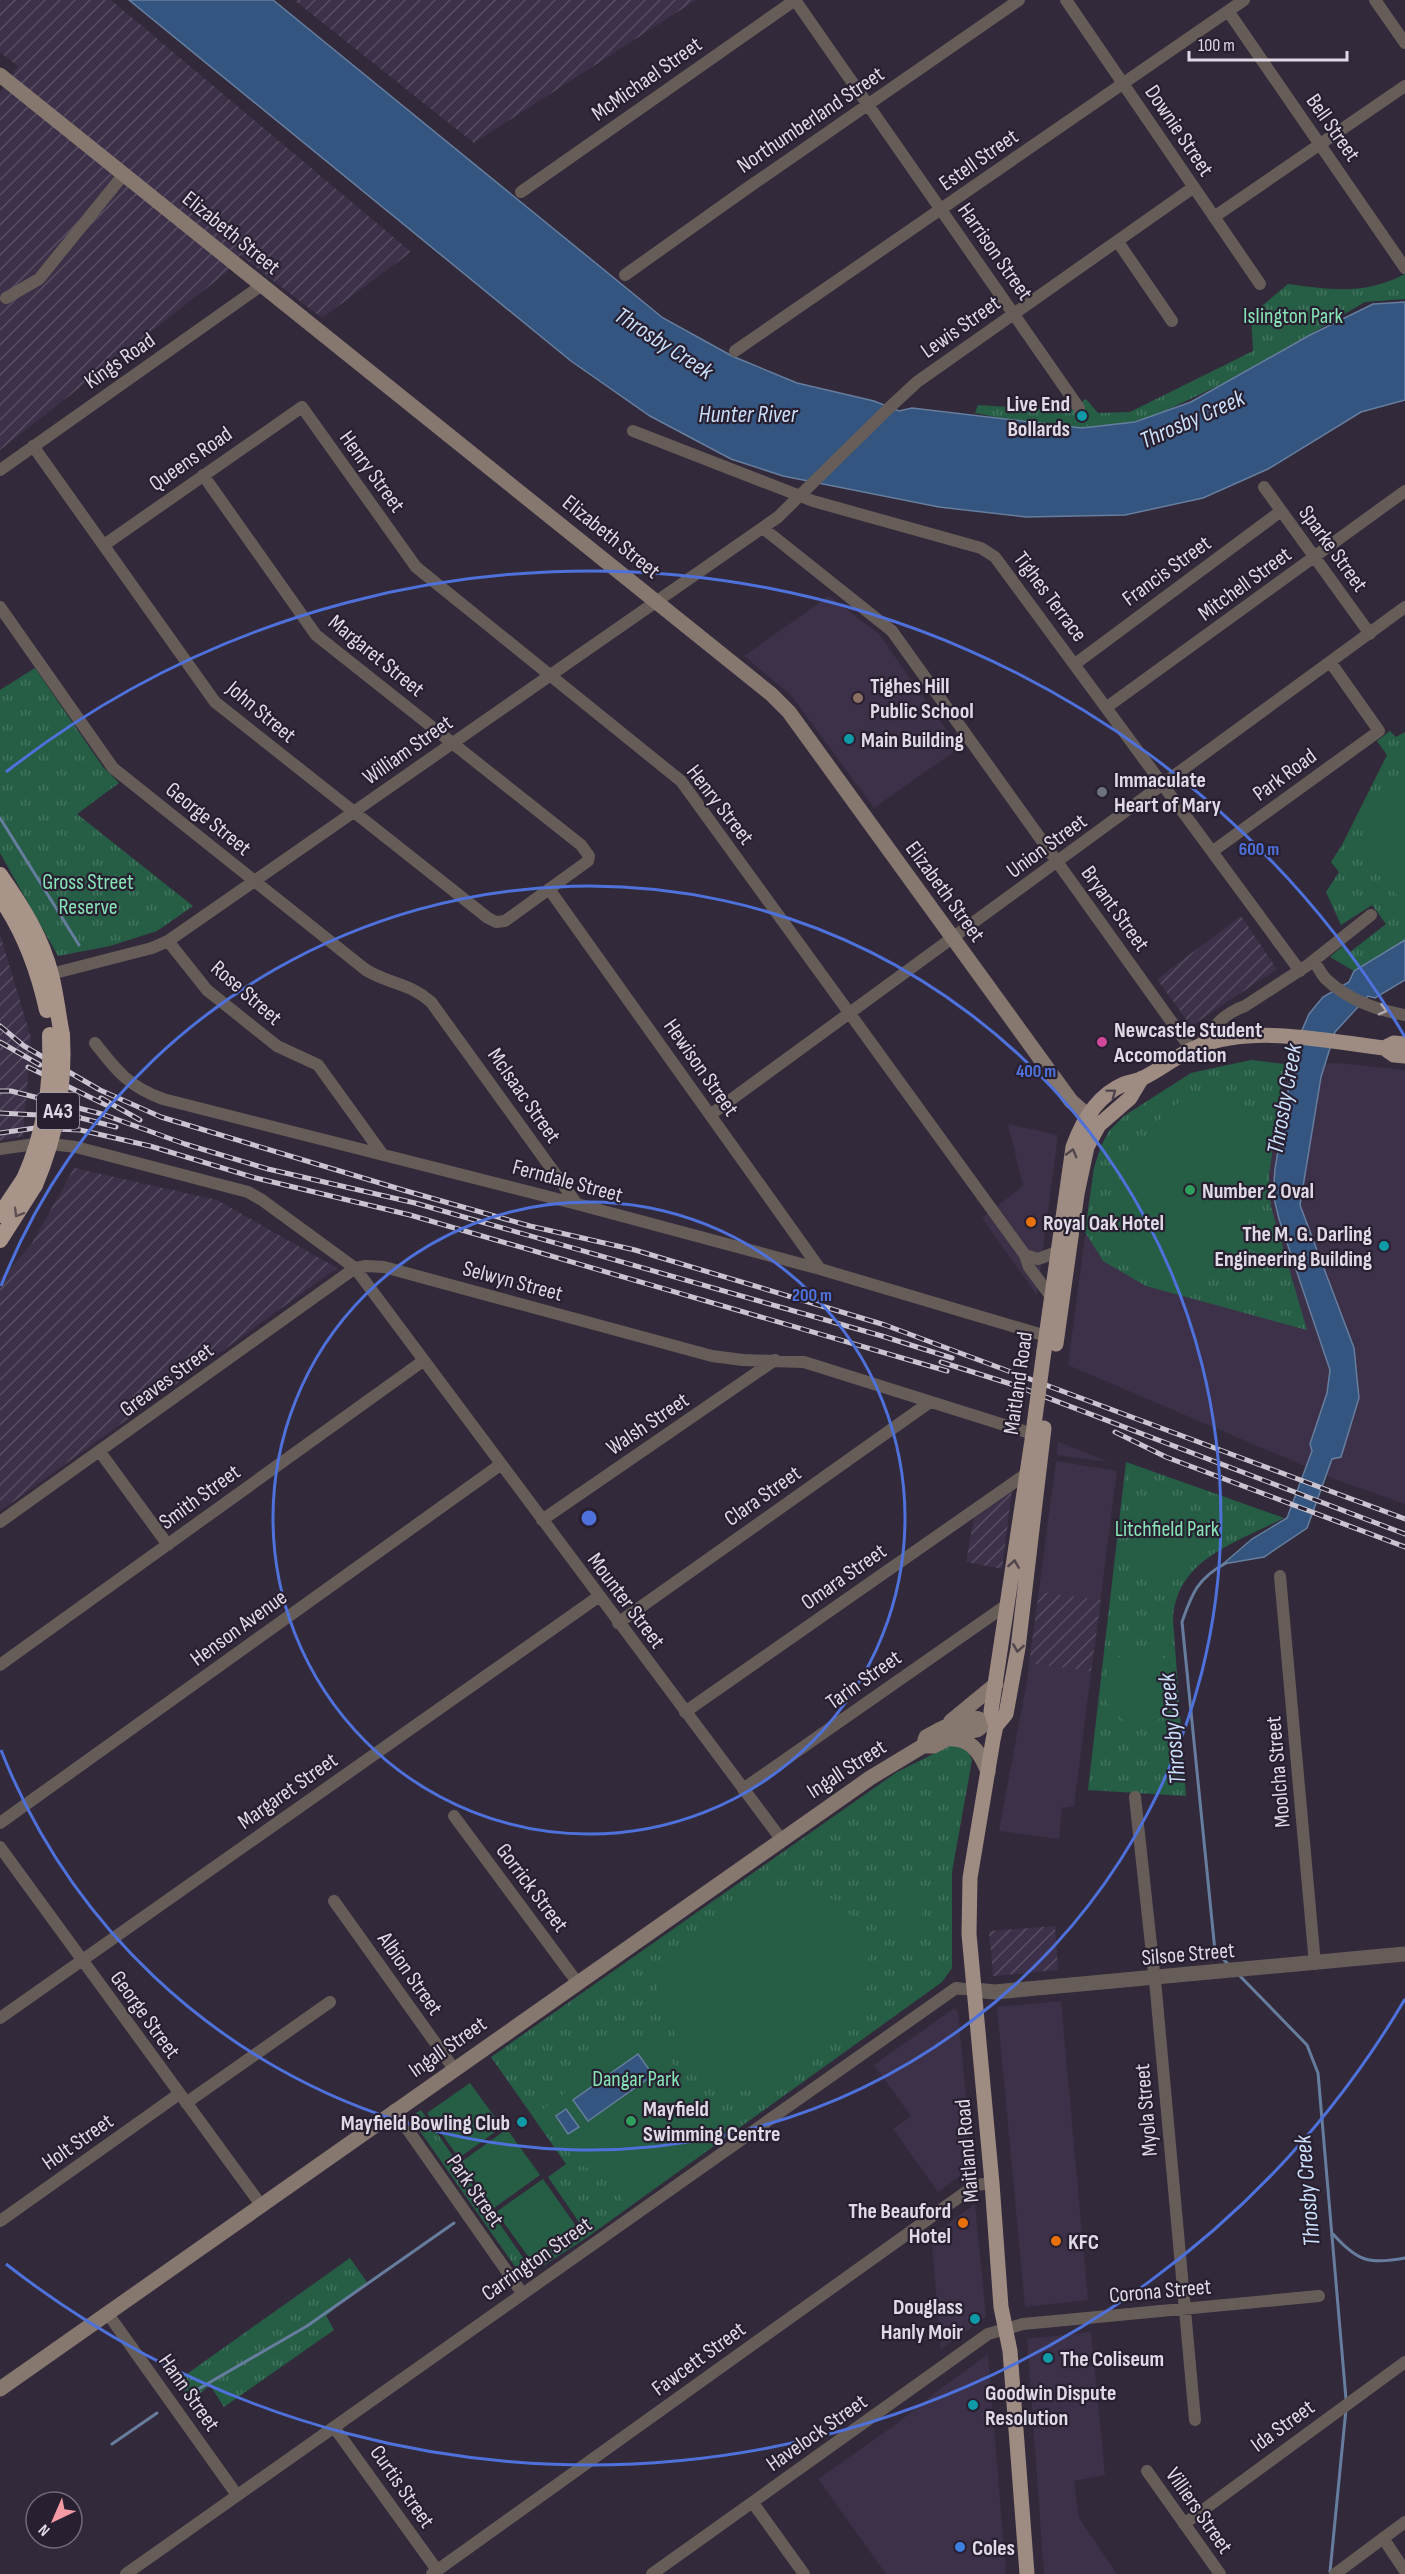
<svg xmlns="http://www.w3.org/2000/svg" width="1405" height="2574" font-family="'Sofia Sans Condensed',sans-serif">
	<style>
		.built { fill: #3c3148 }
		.industrial { fill: url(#industrial-furrows) }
		.grass { fill: url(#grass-tufts) }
		.garden { fill: #255e45 }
		.water { fill: #33557f; stroke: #677d9e; stroke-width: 1.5 }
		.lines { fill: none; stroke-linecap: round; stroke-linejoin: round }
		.stream { stroke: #677d9e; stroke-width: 3 }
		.minor { stroke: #675d58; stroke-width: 12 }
		.tertiary { stroke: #675d58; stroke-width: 15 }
		.secondary { stroke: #86776f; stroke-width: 15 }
		.primary { stroke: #9e8b81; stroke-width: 15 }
		.trunk { stroke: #a99489; stroke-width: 16 }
		.rail-casing { stroke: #cac4d0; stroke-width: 5 }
		.rail { stroke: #282031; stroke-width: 3; stroke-dasharray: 9; stroke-linecap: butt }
		.minor-bridge { stroke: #675d58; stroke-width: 12 }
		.primary-bridge { stroke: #9e8b81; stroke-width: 15 }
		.trunk-bridge { stroke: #a99489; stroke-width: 16 }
		.oneway { stroke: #afa8ad }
		.oneway2 { stroke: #51454d }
		.oneway3 { stroke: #5c4e54 }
		.ring { fill: none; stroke: #4e71db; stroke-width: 3 }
		.culture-dot { fill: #0f9aa8; stroke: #282031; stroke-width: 2 }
		.education-dot { fill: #8d6e63; stroke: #282031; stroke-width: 2 }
		.worship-dot { fill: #6b7280; stroke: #282031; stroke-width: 2 }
		.hotel-dot { fill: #d1479c; stroke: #282031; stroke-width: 2 }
		.leisure-dot { fill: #2e9e5b; stroke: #282031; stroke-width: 2 }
		.food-dot { fill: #e8710a; stroke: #282031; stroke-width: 2 }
		.shop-dot { fill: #3f7fe0; stroke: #282031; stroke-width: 2 }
		.labels { text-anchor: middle; stroke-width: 4.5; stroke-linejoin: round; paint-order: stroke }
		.shield { fill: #282031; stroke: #a8a2af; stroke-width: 1.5 }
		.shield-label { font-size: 21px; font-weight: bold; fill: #dfdae5 }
		.street-label { font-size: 22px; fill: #dfdae5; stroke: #282031 }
		.park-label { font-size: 22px; fill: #87e4b7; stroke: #282031 }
		.poi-label { font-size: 22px; font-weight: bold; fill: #dfdae5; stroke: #282031; text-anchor: start }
		.water-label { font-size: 24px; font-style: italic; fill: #cadffa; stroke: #282031 }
		.centre { fill: #4e71db; stroke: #282031; stroke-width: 3 }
		.ring-label { font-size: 18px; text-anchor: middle; font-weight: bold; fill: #4e71db; stroke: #282031; stroke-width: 4.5; stroke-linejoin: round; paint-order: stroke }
	</style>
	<defs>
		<pattern id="industrial-furrows" width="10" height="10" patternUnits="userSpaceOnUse" patternTransform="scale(1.5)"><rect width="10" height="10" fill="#3c3148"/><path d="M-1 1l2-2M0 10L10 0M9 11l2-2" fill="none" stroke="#584e62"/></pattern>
		<pattern id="grass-tufts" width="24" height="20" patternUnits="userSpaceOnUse" patternTransform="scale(1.5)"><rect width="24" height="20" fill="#255e45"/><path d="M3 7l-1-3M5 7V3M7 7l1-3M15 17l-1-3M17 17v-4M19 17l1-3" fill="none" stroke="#447460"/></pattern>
	</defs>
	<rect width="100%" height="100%" fill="#322a3b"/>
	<!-- built -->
	<path class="built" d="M829,596L879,634L959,748L874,808L791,695L744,656Z
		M1251,1060L1284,1064L1337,1063L1405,1070V1504L1337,1480L1068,1365L1094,1168L1101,1146L1109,1131L1124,1116L1191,1073Z
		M1008,1124L1058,1135L1037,1295L982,1218L1023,1186Z
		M1058,1442L1079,1450L1109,1462L1057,1455Z
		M1056,1461L1117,1471L1074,1806L1062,1808L1059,1839L999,1831L1027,1680Z
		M1061,2001L1088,2300L1025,2307L997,2007Z
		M953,2009L958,2011L972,2162L968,2170L938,2192L893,2129L911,2116L874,2065Z
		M975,2204L986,2317L941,2349L931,2236Z
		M1091,2332L1105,2475L1074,2481L1079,2518L1117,2574H1044L1027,2339Z
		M988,2354L1006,2574H886L818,2479L895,2425L936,2392Z"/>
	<!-- industrial -->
	<path class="industrial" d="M0,0H111L411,252L322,318L240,255L227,272L0,450V93L18,66L0,52Z
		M294,0H696L474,143Z
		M1241,916L1277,969L1191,1026L1157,979Z
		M0,934L31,1038L23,1136L0,1141Z
		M74,1168L217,1200L337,1268L0,1511V1279L31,1245Z
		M1012,1490L1002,1569L966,1562L974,1517Z
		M1039,1592L1101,1600L1091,1671L1029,1663Z
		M1055,1926L1058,1970L993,1976L989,1931Z"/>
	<!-- grass -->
	<path class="grass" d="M1405,274V299L1365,302L1237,377L1152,417L1111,428L1066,430L1062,425H1038L975,413L978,405L1067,411L1086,399L1098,413L1130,412L1253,351L1251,315L1288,284C1331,290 1365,295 1405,274Z
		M35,668L103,767L119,783L77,814L193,906L157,931L110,946L58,956L0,853V690Z
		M1390,731L1396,737L1405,732V940L1354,971L1330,957L1344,945L1350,952L1386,924L1372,905L1341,925L1326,892L1339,872L1331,862L1342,845L1387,755L1377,741Z
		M1251,1060L1284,1064L1269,1176L1271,1207L1307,1330L1146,1286L1103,1261L1085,1232L1094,1168L1101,1146L1109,1131L1124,1116L1191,1073Z
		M1126,1462L1284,1518C1237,1543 1176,1558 1173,1620L1186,1796L1088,1790Z
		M953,1744L968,1751L972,1760L952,1872V1968L942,1982L589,2236L526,2277L521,2275L410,2117L421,2110L526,2262L531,2263L583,2228L548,2177L566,2164L491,2057L897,1772Z
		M350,2258L367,2282L326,2316L334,2330L224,2407L210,2385L191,2401L177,2381Z"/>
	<!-- garden -->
	<path class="garden" d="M1405,780V901C1383,885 1356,851 1368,822C1373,809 1394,789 1405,780Z
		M1207,1092L1237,1101L1262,1124L1270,1143L1265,1194L1226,1259L1208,1276L1183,1287C1158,1283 1114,1261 1104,1236C1100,1226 1102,1217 1104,1208C1128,1167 1155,1100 1207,1092Z
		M1129 1540a37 37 0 1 1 74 0a37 37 0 1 1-74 0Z
		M1104 1687a37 37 0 1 1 74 0a37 37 0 1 1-74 0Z
		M909,1877L920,1885L923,1930L902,1931L896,1887L902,1879Z
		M804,1884C847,1904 872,1926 868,1976C867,1992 863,2011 854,2024C843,2040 820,2052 804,2063C786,2076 766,2094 743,2090C714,2085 687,2057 675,2033C666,2016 653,1991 659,1972C660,1967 665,1961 668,1956L763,1888Z
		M625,2030L635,2043L650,2032L722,2132L624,2202L605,2173L579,2165L541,2111L566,2092L557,2079Z
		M470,2083L502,2127L459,2158L427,2113Z
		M507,2129L540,2175L494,2208L461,2162Z
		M543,2179L576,2226L530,2259L496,2212Z"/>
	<!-- water -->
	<path class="water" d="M129,0H273L663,318L732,356L797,383L874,401L899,411L912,408L1082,428L1135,422L1191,402L1310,335L1373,304L1405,302V400L1361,412L1268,469L1203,498L1125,515L1026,517L939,507L783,476L731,459L650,416L571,361Z
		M1405,940V980L1375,998L1368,996L1335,1032L1321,1077L1300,1205L1354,1348L1359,1398L1341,1457L1332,1459L1307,1528L1264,1557L1223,1564L1252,1539L1287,1518L1312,1451L1310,1444L1327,1393L1330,1370L1279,1219L1273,1194L1275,1169L1296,1044L1309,1014L1323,997L1349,982L1354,971Z
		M638,2054L653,2075L588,2121L573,2100Z
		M566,2109L579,2127L568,2134L556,2116Z"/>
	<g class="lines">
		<!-- stream -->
		<path class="stream" d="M0,818L79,945
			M1226,1563C1198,1578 1192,1593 1182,1622L1215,1951L1230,1966
			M1239,1975L1307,2045L1318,2073L1346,2399
			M1333,2234C1357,2261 1369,2265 1405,2258
			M188,2395L307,2326L454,2223
			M112,2444L157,2413
			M1330,2572L1346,2409"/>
		<!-- minor -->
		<path class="minor" d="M795,0L1079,408
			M1066,0L1260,284
			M1375,0L1405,43
			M1228,11L1405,268
			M521,192L795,0
			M1214,217L1405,86
			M1118,242L1172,321
			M625,275L746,189L1019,0
			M6,298L39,279L124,174
			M735,351L1244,0
			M890,407L917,382L1194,187
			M633,431L813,501L981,548L995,557L1300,971
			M33,446L215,702L488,918L496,922L505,921L588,861L589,856L581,845L316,635L203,475
			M0,470L262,285
			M1264,487L1370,634
			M764,529L892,631L1191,1049
			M104,545L302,407L416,567L681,781L1025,1255L1029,1267L1052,1298
			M0,607L113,768L366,970C389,984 410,983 431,1002L577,1204
			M1075,664L1281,511
			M1107,707L1405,491
			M1213,851L1379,731L1331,663
			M549,889L820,1269
			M168,941L207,990L277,1046L318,1065L383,1155
			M1313,961C1319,967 1321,975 1327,980C1349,1000 1376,1010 1405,1015
			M51,974L152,948L168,941L778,517
			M95,1043C116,1070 129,1087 163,1099L577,1204L820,1269L1046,1336
			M1199,1046C1212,1028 1224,1013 1245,1006L1308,965L1371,915
			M710,1115L1405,607
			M0,1149L42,1143L76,1147L248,1192L262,1200L355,1268L781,1839
			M1025,1255L1038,1259L1057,1252
			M100,1452L168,1545
			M542,1520L775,1360
			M0,1522L355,1268L366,1266L384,1267L712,1356L743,1360L804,1362L1033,1434
			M1280,1576L1315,1964
			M618,1623L930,1402
			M0,1665L423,1361
			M685,1712L1026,1474
			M743,1789L1008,1604
			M1135,1797L1156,1991L1195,2420
			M454,1816L577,1982
			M0,1823L500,1465
			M0,1847L261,2205
			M334,1901L454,2069
			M0,2018L598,1597
			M186,2103L330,2002
			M394,2110L522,2293
			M0,2221L179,2094
			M108,2314L237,2495
			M334,2427L437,2570
			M1147,2471L1220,2574
			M753,2503L804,2574
			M1184,2524L1405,2362
			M1383,2538L1405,2571
			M126,2574L956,1988L974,1990
			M432,2574L952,2202L976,2185L992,2183
			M652,2574L988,2334L1023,2324L1319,2296
			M1335,2574L1405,2522"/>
		<!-- tertiary -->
		<path class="tertiary" d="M974,1990L995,1992L1405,1954"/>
		<!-- secondary -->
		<path class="secondary" d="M0,75L771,694L789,712L1071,1101L1096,1123
			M951,1721L996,1684
			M946,1739C970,1737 980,1751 988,1772
			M923,1746L926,1737C936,1731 967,1714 979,1719C984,1721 985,1724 991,1725
			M0,2389L870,1778L923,1746H934L956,1734L977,1730L985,1724"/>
		<!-- primary -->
		<path class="primary" d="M1384,1048L1394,1043L1405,1044
			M1056,1344L1077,1194L1087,1147L1099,1125L1130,1098L1142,1078
			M1044,1351L1073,1147C1082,1122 1098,1095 1124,1084C1129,1082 1136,1081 1141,1079C1161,1070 1177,1055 1197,1047C1255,1024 1325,1041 1384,1048L1394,1055L1405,1056
			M996,1726L991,1711L1034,1427
			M1027,2574L1010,2351L1001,2307L992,2183L969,1934L970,1878L993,1740L996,1726L1006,1714L1018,1648L1044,1428"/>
		<!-- trunk -->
		<path class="trunk" d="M0,875C21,905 42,938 51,975C56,994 58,1015 62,1035
			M0,897C24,931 38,969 47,1010
			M0,1215L24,1179
			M0,1240L35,1185"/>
		<defs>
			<path id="rail" d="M0,1026L24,1046L100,1090L161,1117L403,1190L530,1226L635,1250L885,1325L1405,1519
				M0,1042L40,1065
				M28,1067L106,1105
				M0,1091H11L102,1114L185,1144L268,1169L415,1203L882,1336L952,1358
				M101,1098L140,1120
				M0,1113L77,1117L116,1127
				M0,1133L35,1128L80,1130L150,1146L256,1178L410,1215L947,1371
				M941,1362L1014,1385L1405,1534
				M1115,1432L1166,1457L1405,1547"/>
		</defs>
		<!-- rail casing -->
		<use href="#rail" class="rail-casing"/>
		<!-- rail -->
		<use href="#rail" class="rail"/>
		<!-- minor-bridge -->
		<path class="minor-bridge" d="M778,517L890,407"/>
		<!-- primary-bridge -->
		<path class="primary-bridge" d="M1034,1425L1044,1351"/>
		<!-- trunk-bridge -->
		<path class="trunk-bridge" d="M24,1179C45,1133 52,1085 50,1035
			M35,1185C56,1136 65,1087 62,1035"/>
	</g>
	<!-- one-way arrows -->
	<defs><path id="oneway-chevron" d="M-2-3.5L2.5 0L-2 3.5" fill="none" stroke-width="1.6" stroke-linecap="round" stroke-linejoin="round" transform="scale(1.5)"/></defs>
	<use class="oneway" href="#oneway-chevron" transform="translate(1383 1010) rotate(14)"/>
	<g class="oneway2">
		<use href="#oneway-chevron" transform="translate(1112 1093) rotate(-37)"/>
		<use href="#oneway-chevron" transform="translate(1072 1153) rotate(-75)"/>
		<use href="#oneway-chevron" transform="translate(1014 1564) rotate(-81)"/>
		<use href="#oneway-chevron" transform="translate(1018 1648) rotate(99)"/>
	</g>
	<use class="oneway3" href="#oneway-chevron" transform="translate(18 1213) rotate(121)"/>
	<!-- distance rings -->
	<g class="ring">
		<circle cx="589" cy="1518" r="316"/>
		<path d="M1 1286A632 632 0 1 1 1 1750"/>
		<path d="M1405 1999A947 947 0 0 1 6 2264M6 772A947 947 0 0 1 1405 1037"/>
	</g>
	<!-- markers -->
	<g class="culture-dot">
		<circle cx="1082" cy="416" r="6"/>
		<circle cx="849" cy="739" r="6"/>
		<circle cx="1384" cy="1246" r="6"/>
		<circle cx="522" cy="2122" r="6"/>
		<circle cx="975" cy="2319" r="6"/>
		<circle cx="1048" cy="2358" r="6"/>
		<circle cx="973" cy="2405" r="6"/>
	</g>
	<circle class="education-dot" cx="858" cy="698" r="6"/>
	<circle class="worship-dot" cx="1102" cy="792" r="6"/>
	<circle class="hotel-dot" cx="1102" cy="1042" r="6"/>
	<g class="leisure-dot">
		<circle cx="1190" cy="1190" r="6"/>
		<circle cx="631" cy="2121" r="6"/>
	</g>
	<g class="food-dot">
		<circle cx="1031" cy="1222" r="6"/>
		<circle cx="963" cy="2223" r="6"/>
		<circle cx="1056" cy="2241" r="6"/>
	</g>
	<circle class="shop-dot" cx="960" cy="2547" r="6"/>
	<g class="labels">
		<!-- shield labels -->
		<rect class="shield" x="37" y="1093" width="42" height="36" rx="4.5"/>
		<g class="shield-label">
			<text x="58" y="1118">A43</text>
		</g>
		<!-- street labels -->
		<g class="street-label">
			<text transform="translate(646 78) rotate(-35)" y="8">McMichael Street</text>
			<text transform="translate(810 119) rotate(-34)" y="8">Northumberland Street</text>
			<text transform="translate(1334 127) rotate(55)" y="8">Bell Street</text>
			<text transform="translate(1180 130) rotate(56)" y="8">Downie Street</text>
			<text transform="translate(978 159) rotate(-35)" y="8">Estell Street</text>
			<text transform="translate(232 232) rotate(39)" y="8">Elizabeth Street</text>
			<text transform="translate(996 251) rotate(55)" y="8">Harrison Street</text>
			<text transform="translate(960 326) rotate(-35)" y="8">Lewis Street</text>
			<text transform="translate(119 360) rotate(-35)" y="8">Kings Road</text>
			<text transform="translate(190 458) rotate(-35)" y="8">Queens Road</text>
			<text transform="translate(373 471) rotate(54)" y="8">Henry Street</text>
			<text transform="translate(612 536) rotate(39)" y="8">Elizabeth Street</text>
			<text transform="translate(1334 548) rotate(54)" y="8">Sparke Street</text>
			<text transform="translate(1166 570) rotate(-36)" y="8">Francis Street</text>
			<text transform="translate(1244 583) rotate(-36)" y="8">Mitchell Street</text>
			<text transform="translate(1051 596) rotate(53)" y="8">Tighes Terrace</text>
			<text transform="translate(377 655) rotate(39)" y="8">Margaret Street</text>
			<text transform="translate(262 711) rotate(40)" y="8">John Street</text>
			<text transform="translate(407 749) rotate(-35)" y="8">William Street</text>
			<text transform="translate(1284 774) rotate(-36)" y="8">Park Road</text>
			<text transform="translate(721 804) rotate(52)" y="8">Henry Street</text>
			<text transform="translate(209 818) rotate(39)" y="8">George Street</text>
			<text transform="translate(1046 845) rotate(-36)" y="8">Union Street</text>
			<text transform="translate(946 891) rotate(54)" y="8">Elizabeth Street</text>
			<text transform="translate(1116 908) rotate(54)" y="8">Bryant Street</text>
			<text transform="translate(247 992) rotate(41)" y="8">Rose Street</text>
			<text transform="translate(702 1067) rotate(55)" y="8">Hewison Street</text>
			<text transform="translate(525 1095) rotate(55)" y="8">McIsaac Street</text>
			<text transform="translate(568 1180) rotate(15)" y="8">Ferndale Street</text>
			<text transform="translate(513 1280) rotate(15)" y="8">Selwyn Street</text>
			<text transform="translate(166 1379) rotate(-36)" y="8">Greaves Street</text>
			<text transform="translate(1017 1383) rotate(-82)" y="8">Maitland Road</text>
			<text transform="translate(647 1423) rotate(-34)" y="8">Walsh Street</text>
			<text transform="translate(762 1495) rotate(-35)" y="8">Clara Street</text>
			<text transform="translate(199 1496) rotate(-36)" y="8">Smith Street</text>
			<text transform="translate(843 1576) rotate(-35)" y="8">Omara Street</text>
			<text transform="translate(627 1600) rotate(53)" y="8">Mounter Street</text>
			<text transform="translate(238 1627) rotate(-36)" y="8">Henson Avenue</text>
			<text transform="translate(863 1679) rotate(-35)" y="8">Tarin Street</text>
			<text transform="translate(846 1768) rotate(-33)" y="8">Ingall Street</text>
			<text transform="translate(1277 1772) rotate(-95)" y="8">Moolcha Street</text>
			<text transform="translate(287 1790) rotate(-35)" y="8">Margaret Street</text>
			<text transform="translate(533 1887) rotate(53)" y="8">Gorrick Street</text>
			<text transform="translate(1188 1953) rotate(-5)" y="8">Silsoe Street</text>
			<text transform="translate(411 1973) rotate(55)" y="8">Albion Street</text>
			<text transform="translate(146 2014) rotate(54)" y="8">George Street</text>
			<text transform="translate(447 2046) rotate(-35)" y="8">Ingall Street</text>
			<text transform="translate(1145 2110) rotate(-95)" y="8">Myola Street</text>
			<text transform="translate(77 2141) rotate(-35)" y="8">Holt Street</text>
			<text transform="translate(966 2151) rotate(-95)" y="8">Maitland Road</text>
			<text transform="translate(476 2190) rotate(55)" y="8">Park Street</text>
			<text transform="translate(536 2258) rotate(-35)" y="8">Carrington Street</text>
			<text transform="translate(1160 2290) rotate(-5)" y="8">Corona Street</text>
			<text transform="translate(698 2358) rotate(-36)" y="8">Fawcett Street</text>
			<text transform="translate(190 2392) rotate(55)" y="8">Hann Street</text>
			<text transform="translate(1282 2425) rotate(-36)" y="8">Ida Street</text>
			<text transform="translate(816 2432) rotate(-35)" y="8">Havelock Street</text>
			<text transform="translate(403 2486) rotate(55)" y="8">Curtis Street</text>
			<text transform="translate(1200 2510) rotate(55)" y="8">Villiers Street</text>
		</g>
		<!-- park labels -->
		<g class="park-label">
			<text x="1293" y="323">Islington Park</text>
			<text x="88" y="889">Gross Street<tspan x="88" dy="25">Reserve</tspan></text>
			<text x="1167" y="1536">Litchfield Park</text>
			<text x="636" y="2086">Dangar Park</text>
		</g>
		<!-- poi labels -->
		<g class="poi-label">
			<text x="1070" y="411" text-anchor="end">Live End<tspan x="1070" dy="25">Bollards</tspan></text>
			<text x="870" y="693">Tighes Hill<tspan x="870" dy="25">Public School</tspan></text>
			<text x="861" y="747">Main Building</text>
			<text x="1114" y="787">Immaculate<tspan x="1114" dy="25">Heart of Mary</tspan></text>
			<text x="1114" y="1037">Newcastle Student<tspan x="1114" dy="25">Accomodation</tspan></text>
			<text x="1202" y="1198">Number 2 Oval</text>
			<text x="1043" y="1230">Royal Oak Hotel</text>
			<text x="1372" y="1241" text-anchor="end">The M. G. Darling<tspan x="1372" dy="25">Engineering Building</tspan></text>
			<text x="643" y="2116">Mayfield<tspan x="643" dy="25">Swimming Centre</tspan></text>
			<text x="510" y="2130" text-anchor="end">Mayfield Bowling Club</text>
			<text x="951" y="2218" text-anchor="end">The Beauford<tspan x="951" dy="25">Hotel</tspan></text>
			<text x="1068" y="2249">KFC</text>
			<text x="963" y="2314" text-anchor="end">Douglass<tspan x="963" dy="25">Hanly Moir</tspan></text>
			<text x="1060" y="2366">The Coliseum</text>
			<text x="985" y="2400">Goodwin Dispute<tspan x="985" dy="25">Resolution</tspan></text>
			<text x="972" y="2555">Coles</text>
		</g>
		<!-- water labels -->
		<g class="water-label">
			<text transform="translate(664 343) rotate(33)" y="8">Throsby Creek</text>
			<text x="748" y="422">Hunter River</text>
			<text transform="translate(1192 419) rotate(-24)" y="8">Throsby Creek</text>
			<text transform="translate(1284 1099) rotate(-80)" y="8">Throsby Creek</text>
			<text transform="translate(1172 1729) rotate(-96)" y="8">Throsby Creek</text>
			<text transform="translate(1307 2191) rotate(-95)" y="8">Throsby Creek</text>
		</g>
	</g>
	<circle cx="589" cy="1518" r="9" class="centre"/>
	<g class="ring-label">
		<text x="1259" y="855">600 m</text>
		<text x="1036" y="1077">400 m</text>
		<text x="812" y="1301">200 m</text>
	</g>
	<!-- north arrow -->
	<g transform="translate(54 2520) rotate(224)"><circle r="28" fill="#282031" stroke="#716a79" stroke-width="1.5"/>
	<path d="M0-4.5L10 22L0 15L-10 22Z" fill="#f49aa5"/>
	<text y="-9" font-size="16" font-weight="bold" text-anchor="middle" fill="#dfdae5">N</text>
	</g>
	<!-- scale -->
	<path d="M1189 51v9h158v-9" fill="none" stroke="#dfdae5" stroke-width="3"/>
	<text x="1198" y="51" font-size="18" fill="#dfdae5" stroke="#282031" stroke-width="4.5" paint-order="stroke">100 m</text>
</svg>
